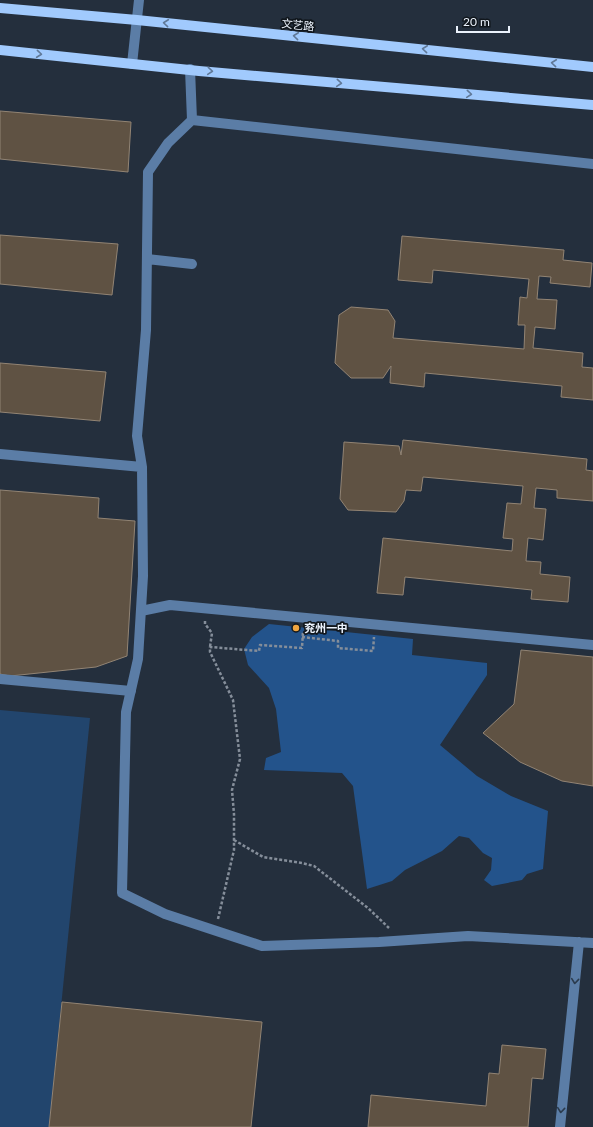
<svg xmlns="http://www.w3.org/2000/svg" width="593" height="1127" font-family="Lato,'Noto Sans SC',sans-serif">
	<style>
		.pitch { fill: #22456d }
		.water { fill: #23538b }
		.building { fill: #5f5243; stroke: #928474 }
		.lines { fill: none; stroke-linecap: round; stroke-linejoin: round }
		.path { stroke: #858e9a; stroke-width: 2.5; stroke-dasharray: 3 2; stroke-linecap: butt }
		.minor { stroke: #5b7da6; stroke-width: 10 }
		.major { stroke: #a1cafd; stroke-width: 10 }
		.oneway { stroke: #607998 }
		.oneway2 { stroke: #2b3b4d }
		.poi-dot { fill: #f1a640; stroke: #11171d; stroke-width: 1.5 }
		.labels { text-anchor: middle; stroke-width: 3.5; stroke-linejoin: round; paint-order: stroke }
		.street-label { font-size: 11px; fill: #ebf2fc; stroke: #11171d }
		.poi-label { font-size: 11px; font-weight: bold; fill: #ebf2fc; stroke: #11171d; text-anchor: start }
	</style>
	<rect width="100%" height="100%" fill="#242f3d"/>
	<!-- pitch -->
	<path class="pitch" d="M0,710L90,718L49,1127H0Z"/>
	<!-- water -->
	<path class="water" d="M269,624L413,639L412,655L487,663V675L440,745L477,776L511,796L548,811L543,869L527,874L522,880L492,886L484,880L491,870L492,858L483,853L469,838L459,836L442,851L405,870L392,881L367,889L353,786L342,773L264,770L266,758L281,752L276,709L269,688L248,665L244,649L252,637Z"/>
	<!-- building -->
	<path class="building" d="M0,111L131,122L128,172L0,159Z
		M0,235L118,244L112,295L0,284Z
		M402,236L564,250L563,260L592,263L590,287L550,283L551,277L539,276L537,299L557,300L555,329L535,327L533,348L583,353L582,367L593,368V400L561,397L562,386L425,373L424,387L390,383L391,366L383,378H351L335,363L339,315L351,307L388,310L395,321L393,338L524,349L525,325H518L520,297L527,298L529,279L433,270L432,283L398,280Z
		M0,363L106,372L100,421L0,412Z
		M403,440L587,459L586,470L593,471V501L557,498V490L536,488L534,508L546,509L543,540L528,538L526,561L541,562L540,574L570,577L568,602L531,599L532,590L405,577L403,595L377,593L383,538L512,551L513,539L503,538L507,503L521,504L523,486L423,477L421,491L406,490L404,501L396,512L348,510L340,499L344,442L399,446L401,455Z
		M0,490L99,498L98,518L135,521L127,656L96,667L10,676L0,674Z
		M521,650L593,657V786L562,781L520,762L483,733L514,704Z
		M62,1002L262,1022L251,1127H49Z
		M502,1045L546,1049L543,1079L532,1078L528,1127H368L371,1095L486,1106L489,1073L499,1074Z"/>
	<g class="lines">
		<!-- path -->
		<path class="path" d="M205,621V624L212,633L210,647
			M302,637L338,641V648L373,651L374,637
			M234,840L263,857L302,863L314,866L368,908L389,928
			M218,919L234,850V814L232,790L240,759L233,700L210,652V647L259,651L260,645L302,648L303,631"/>
		<!-- minor -->
		<path class="minor" d="M132,64L139,0
			M190,69L192,120
			M593,164L192,120L168,143L148,172L146,330L137,436L142,467L143,576L138,659L126,712L122,893L165,914L262,946L379,942L468,936L593,943
			M147,259L192,264
			M0,454L142,467
			M141,611L170,605L593,645
			M0,679L131,691
			M560,1127L579,942"/>
		<!-- major -->
		<path class="major" d="M0,8L137,20L593,67
			M0,50L199,71L593,105"/>
	</g>
	<!-- one-way arrows -->
	<defs><path id="oneway-chevron" d="M-2-3.5L2.5 0L-2 3.5" fill="none" stroke-width="1.6" stroke-linecap="round" stroke-linejoin="round"/></defs>
	<g class="oneway">
		<use href="#oneway-chevron" transform="translate(166 23) rotate(-174)"/>
		<use href="#oneway-chevron" transform="translate(296 36) rotate(-174)"/>
		<use href="#oneway-chevron" transform="translate(425 49) rotate(-174)"/>
		<use href="#oneway-chevron" transform="translate(39 54) rotate(6)"/>
		<use href="#oneway-chevron" transform="translate(554 63) rotate(-174)"/>
		<use href="#oneway-chevron" transform="translate(210 71) rotate(5)"/>
		<use href="#oneway-chevron" transform="translate(339 83) rotate(5)"/>
		<use href="#oneway-chevron" transform="translate(469 94) rotate(5)"/>
	</g>
	<g class="oneway2">
		<use href="#oneway-chevron" transform="translate(575 981) rotate(96)"/>
		<use href="#oneway-chevron" transform="translate(561 1110) rotate(96)"/>
	</g>
	<!-- markers -->
	<circle class="poi-dot" cx="296" cy="628" r="4"/>
	<g class="labels">
		<!-- street labels -->
		<g class="street-label">
			<text transform="translate(298 25) rotate(6)" y="4">文艺路</text>
		</g>
		<!-- poi labels -->
		<g class="poi-label">
			<text x="304" y="632">兖州一中</text>
		</g>
	</g>
	<!-- scale -->
	<path d="M457 26v6h52v-6" fill="none" stroke="#ebf2fc" stroke-width="2"/>
	<text x="463" y="26" font-size="12" fill="#ebf2fc" stroke="#11171d" stroke-width="3" paint-order="stroke">20 m</text>
</svg>
